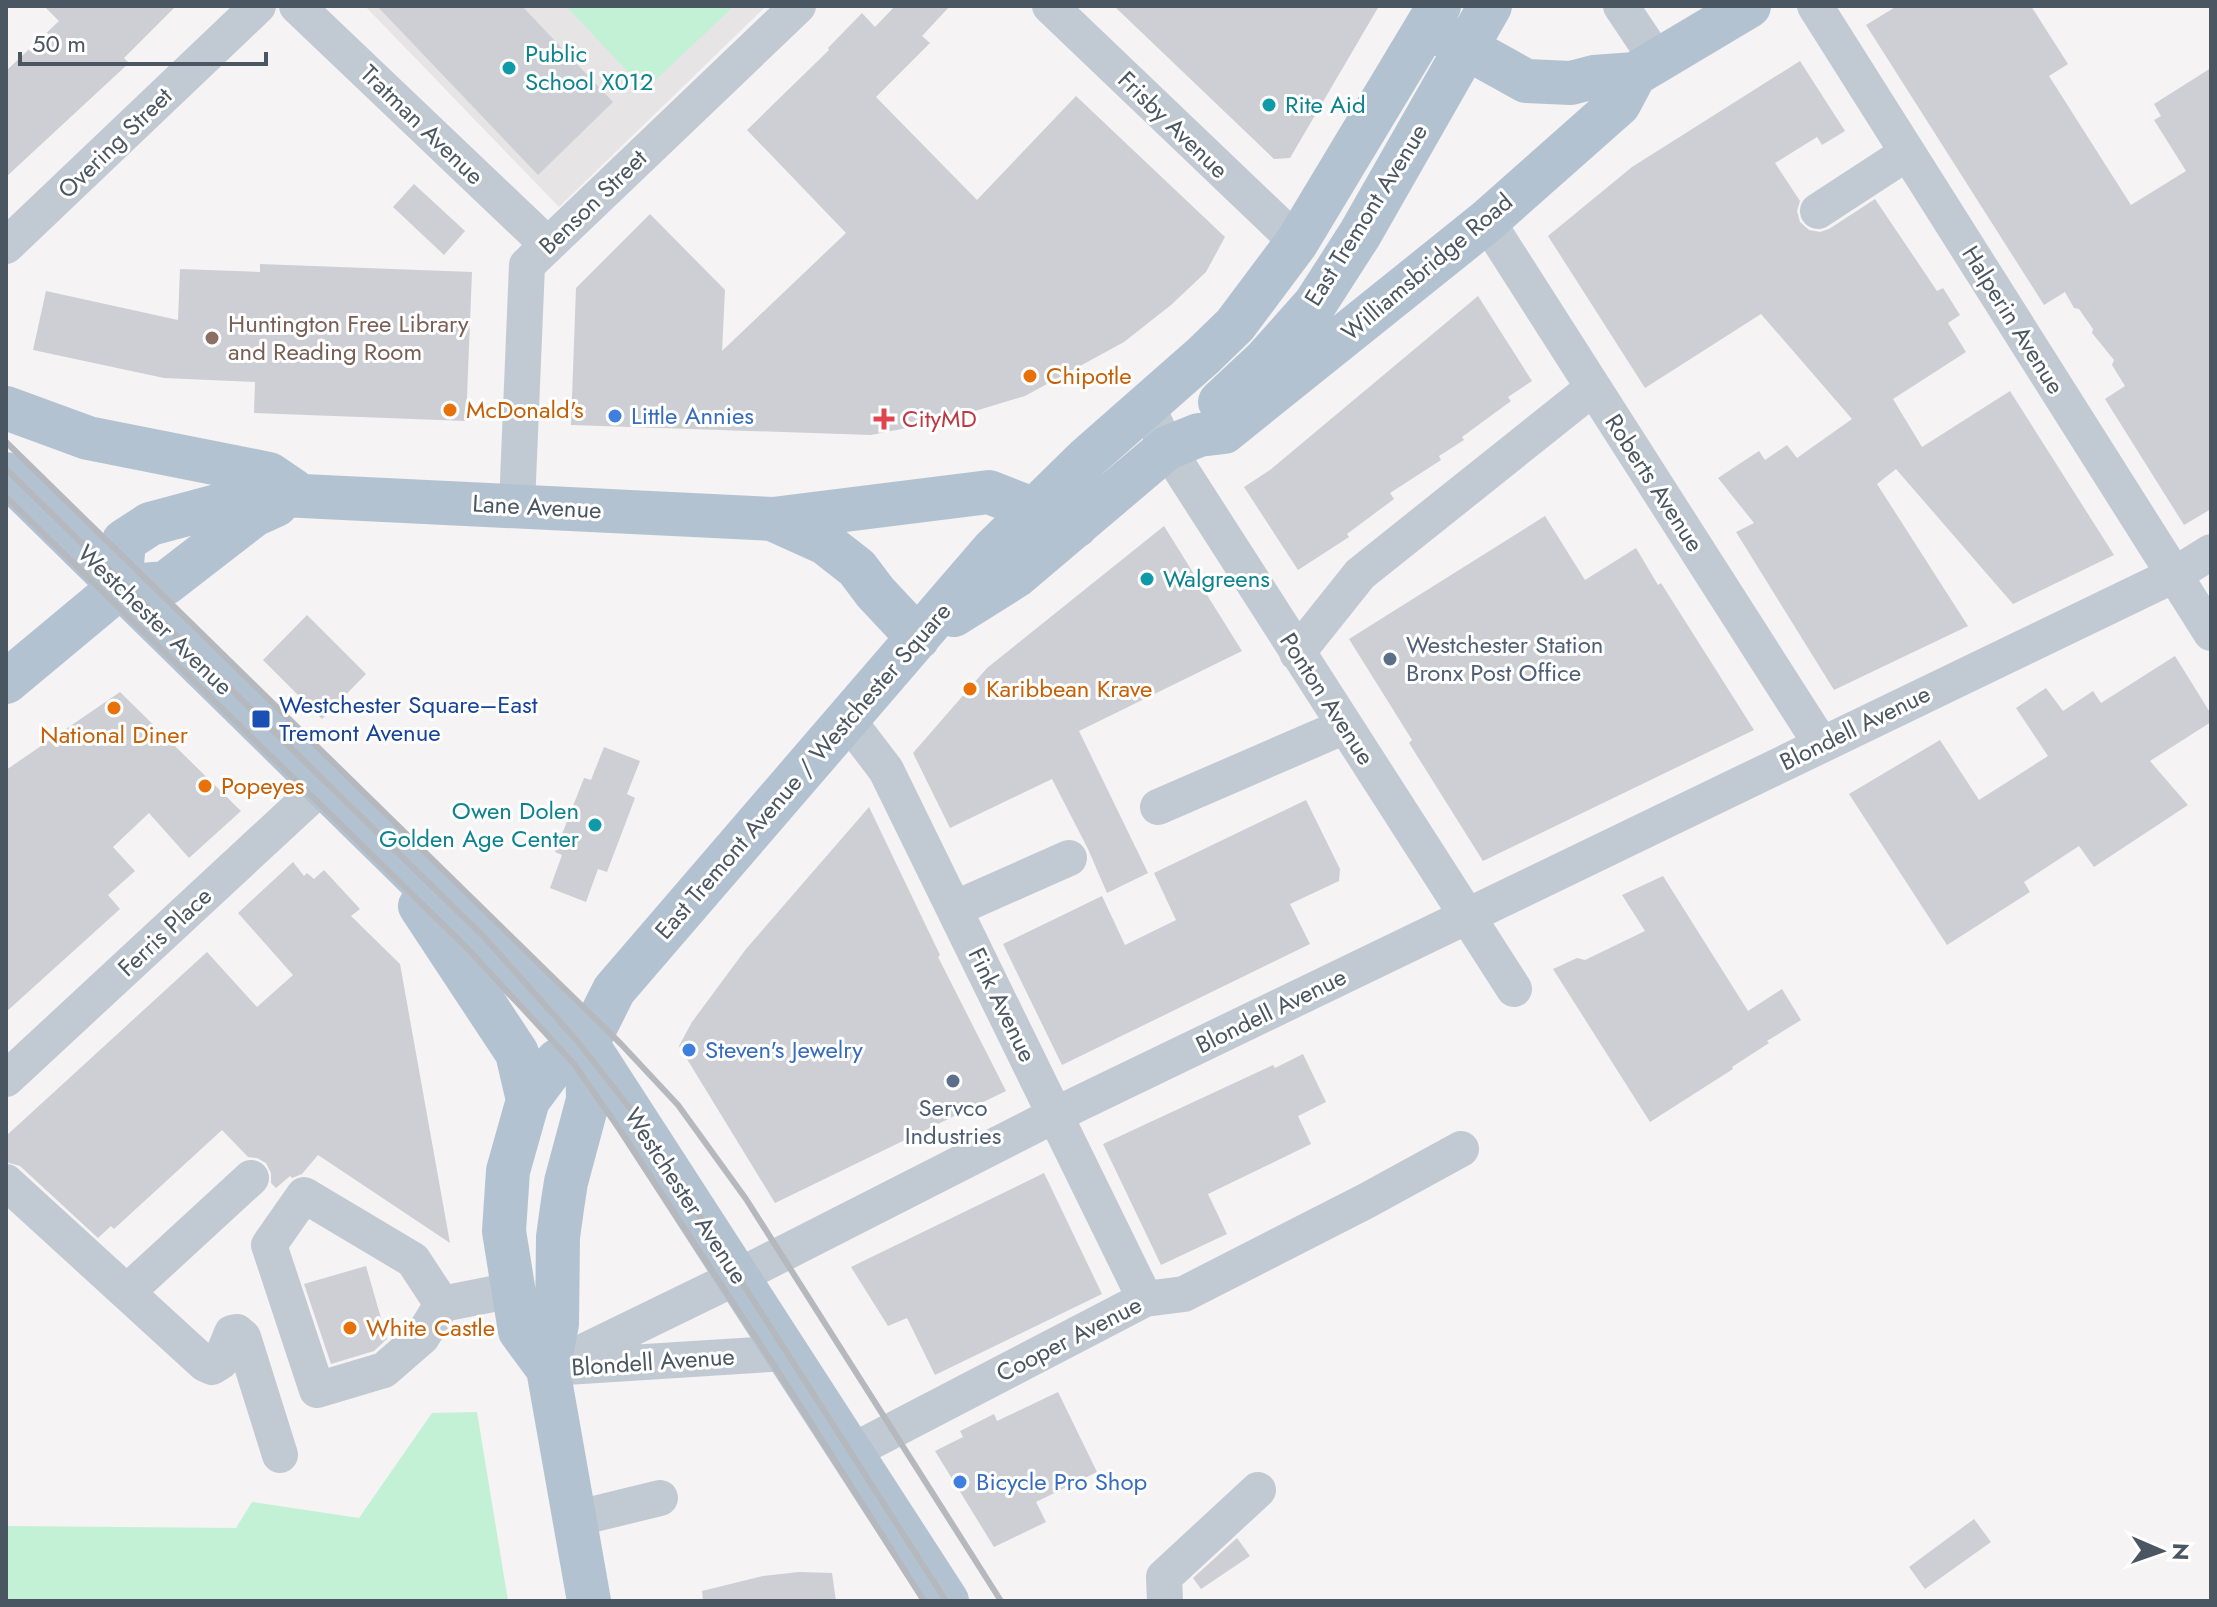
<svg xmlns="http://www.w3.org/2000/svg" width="2217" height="1607" font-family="Jost,sans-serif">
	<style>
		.education { fill: #e6e4e5 }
		.green { fill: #c3f1d5 }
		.building { fill: #cdcfd5 }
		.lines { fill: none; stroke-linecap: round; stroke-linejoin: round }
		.minor { stroke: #c1cad2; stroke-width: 36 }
		.major { stroke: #b3c2d1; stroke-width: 44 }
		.rail { stroke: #b5b8bd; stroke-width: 6 }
		.culture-dot { fill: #0f9aa8; stroke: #fff; stroke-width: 3 }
		.education-dot { fill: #8d6e63; stroke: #fff; stroke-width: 3 }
		.food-dot { fill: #e8710a; stroke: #fff; stroke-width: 3 }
		.shop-dot { fill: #3f7fe0; stroke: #fff; stroke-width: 3 }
		.health-dot { fill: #e0444e; stroke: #fff; stroke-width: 3 }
		.service-dot { fill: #5c6f8a; stroke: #fff; stroke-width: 3 }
		.transit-dot { fill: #1a4fb4; stroke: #fff; stroke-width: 3 }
		.labels { text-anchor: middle; stroke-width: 6; stroke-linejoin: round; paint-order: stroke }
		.culture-label { font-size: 24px; fill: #0d838f; stroke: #fff; text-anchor: start }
		.street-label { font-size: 24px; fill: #4a5661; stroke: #fff }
		.education-label { font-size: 24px; fill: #785e54; stroke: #fff; text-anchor: start }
		.food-label { font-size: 24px; fill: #c56008; stroke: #fff; text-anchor: start }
		.shop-label { font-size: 24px; fill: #366cbe; stroke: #fff; text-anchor: start }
		.health-label { font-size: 24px; fill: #be3a42; stroke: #fff; text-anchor: start }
		.service-label { font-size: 24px; fill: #4e5e75; stroke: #fff; text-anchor: start }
		.transit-label { font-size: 24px; fill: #164399; stroke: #fff; text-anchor: start }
	</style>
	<rect width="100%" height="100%" fill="#f5f3f3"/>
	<!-- education -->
	<path class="education" d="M365,6H766L559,207Z"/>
	<!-- green -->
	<path class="green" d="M566,6H734L645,90Z
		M477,1412L508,1601H6V1526L236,1528L252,1502L359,1518L432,1413Z"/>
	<!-- building -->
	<path class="building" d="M44,6H176L124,58L129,63L6,177V71L59,21Z
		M377,6H522L613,102L538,175Z
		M895,6H950L922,36L930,43L876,97L977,200L1076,96L1225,237L1206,272L1171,305L1124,342L1025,396L942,421L871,435L571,425L576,288L650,214L725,290L722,351L846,233L747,130L829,50L828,48L862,13L875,27Z
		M1114,6H1379L1290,158L1274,159Z
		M1897,6H2031L2068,64L2049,76L2131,205L2186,171L2154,120L2161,116L2154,104L2211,68V509L2184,525L2105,399L2125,386L2112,365L2114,360L2092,333L2093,329L2079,309L2074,308L2065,292L2044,305L1866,25Z
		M1800,61L1845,131L1822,145L1817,137L1775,163L1800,201L1797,211L1800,222L1809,230L1820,232L1829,229L1875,199L1937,291L1943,288L1960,315L1948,323L1966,352L1893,399L1922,447L2010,391L2114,555L2013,604L1896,469L1877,484L1968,626L1834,690L1736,532L1754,523L1718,478L1759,451L1765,460L1787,445L1797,458L1852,419L1761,314L1645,388L1548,236L1632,167Z
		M414,184L465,231L444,255L393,207Z
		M260,264L472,272L466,421L254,413L255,382L164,378L33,350L46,291L178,320L180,269L260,272Z
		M1478,296L1532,381L1508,397L1511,401L1462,437L1464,440L1439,456L1441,460L1390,493L1394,499L1347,534L1349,537L1298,570L1244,487L1270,470Z
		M1545,516L1585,580L1636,548L1658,585L1661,583L1754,730L1483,861L1409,743L1412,740L1349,639Z
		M1164,526L1242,651L1079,731L1148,873L1107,893L1088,849L1052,779L950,828L913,753L987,668Z
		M307,615L366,674L322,719L263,660Z
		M2175,656L2211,714V722L2150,761L2188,805L2094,867L2079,846L2024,882L2030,892L1947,945L1849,794L1940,740L1979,800L2048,756L2016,708L2046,688L2063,711L2093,691L2101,703Z
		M120,692L241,811L189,858L149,813L113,847L135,871L108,895L120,909L6,1012V770Z
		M604,747L640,761L627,794L635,798L607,872L598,869L586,902L550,888L562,855L555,852L584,778L591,780Z
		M1306,800L1340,869L1339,881L1290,904L1310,944L1062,1065L1003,944L1102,896L1125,945L1176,920L1154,873Z
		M869,807L940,955L938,957L1006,1091L775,1203L679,1046L692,1022L746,949Z
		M293,862L304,876L307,873L314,879L324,870L360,909L351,916L400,964L450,1243L318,1155L302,1174L292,1178L290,1176L276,1188L271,1183V1173L266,1163L257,1158L248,1157L222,1130L114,1229L111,1226L98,1238L20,1166L6,1162V1136L207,952L257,1007L293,975L238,913Z
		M1663,876L1748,1011L1782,989L1801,1020L1767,1041L1769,1043L1732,1067L1733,1069L1650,1122L1553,969L1577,958L1585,960L1645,931L1622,895Z
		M1303,1054L1326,1102L1298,1116L1311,1144L1208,1194L1227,1234L1161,1265L1103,1144L1273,1065L1275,1068Z
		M1044,1173L1102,1294L935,1375L907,1318L888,1326L851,1267Z
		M366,1266L387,1339L374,1351L331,1364L304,1284Z
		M1058,1392L1097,1472L1036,1502L1046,1522L994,1547L935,1451L963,1437L960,1431L994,1414L997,1421Z
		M1974,1519L1991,1542L1925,1589L1909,1567Z
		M1237,1538L1250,1556L1201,1589L1193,1578Z
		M799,1572L832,1573L836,1601H703L702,1591L763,1576Z"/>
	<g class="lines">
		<!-- minor -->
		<path class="minor" d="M297,6L547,244
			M1050,6L1297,242
			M1621,6L1657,60
			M1815,6L2211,633
			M1818,211L1907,153
			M1487,221L1821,744
			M6,246L258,6
			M1155,423L1167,448L1514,989
			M517,505L527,265L798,6
			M1297,653L1360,574L1593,388
			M847,719L886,770L1145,1299
			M1158,807L1345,726
			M954,909L1069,858
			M6,1079L323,785
			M6,1182L205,1364L212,1367L220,1362L232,1333L237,1332L243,1337L280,1455
			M127,1292L251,1178
			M442,1304L413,1260L304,1195L269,1245L317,1390L384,1370L422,1337L442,1304L513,1290
			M566,1367L787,1353
			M548,1369L737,1277L1055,1115L2174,575L2211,552
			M851,1452L1145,1299L1184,1294L1366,1201L1461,1149
			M574,1519L660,1498
			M1165,1601L1164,1577L1258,1490"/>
		<!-- major -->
		<path class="major" d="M1443,35L1526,81L1571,83L1594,77L1635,74L1749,6
			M1220,402L1266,359L1315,304L1360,234L1490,6
			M6,408L88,438L269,474L294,491
			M6,474L587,1044L947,1601
			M774,520L825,543L857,568L875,592L918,638
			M120,587L124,541L150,524L262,494L773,519L989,492L1076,526
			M120,587L166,583L254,515L276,505
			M954,615L1016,576L1167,448L1199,435L1224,432L1487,221L1619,104L1635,74
			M6,682L120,587
			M420,906L517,1053L528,1100
			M548,1369L520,1331L504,1231L508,1171L528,1100L557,1061L587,1044
			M589,1601L548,1369L557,1324L558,1237L562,1208L566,1182L588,1100L587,1044L614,990L992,551L1087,458L1203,356L1235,325L1297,242L1439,6"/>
		<!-- rail -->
		<path class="rail" d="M6,442L621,1044L678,1105L746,1199L1001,1601
			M6,469L485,938L578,1042L632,1111L946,1601
			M6,497L468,949L574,1064L620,1130L783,1379L924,1601"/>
	</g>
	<!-- markers -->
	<g class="culture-dot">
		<circle cx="509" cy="68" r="8"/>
		<circle cx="1269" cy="105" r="8"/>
		<circle cx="1147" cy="579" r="8"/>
		<circle cx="595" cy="825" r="8"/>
	</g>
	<circle class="education-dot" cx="212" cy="338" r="8"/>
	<g class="food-dot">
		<circle cx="1030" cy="376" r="8"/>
		<circle cx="450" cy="410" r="8"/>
		<circle cx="970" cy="689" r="8"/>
		<circle cx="114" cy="708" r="8"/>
		<circle cx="205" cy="786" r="8"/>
		<circle cx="350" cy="1328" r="8"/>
	</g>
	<g class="shop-dot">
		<circle cx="615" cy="416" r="8"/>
		<circle cx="689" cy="1050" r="8"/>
		<circle cx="960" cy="1482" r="8"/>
	</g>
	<path class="health-dot" d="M880 407h8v8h8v8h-8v8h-8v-8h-8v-8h8z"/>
	<g class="service-dot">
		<circle cx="1390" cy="659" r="8"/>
		<circle cx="953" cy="1081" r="8"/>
	</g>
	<rect class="transit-dot" x="251" y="709" width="20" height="20" rx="4"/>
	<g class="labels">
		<!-- culture labels -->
		<g class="culture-label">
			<text x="525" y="62">Public<tspan x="525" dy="28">School X012</tspan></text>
			<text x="1285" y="113">Rite Aid</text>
			<text x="1163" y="587">Walgreens</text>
			<text x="579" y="819" text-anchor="end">Owen Dolen<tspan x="579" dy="28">Golden Age Center</tspan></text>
		</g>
		<!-- street labels -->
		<g class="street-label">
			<text transform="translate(422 125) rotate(44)" y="8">Tratman Avenue</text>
			<text transform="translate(1173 125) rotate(44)" y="8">Frisby Avenue</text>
			<text transform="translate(115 143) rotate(-44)" y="8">Overing Street</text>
			<text transform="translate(593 202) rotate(-44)" y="8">Benson Street</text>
			<text transform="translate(1366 215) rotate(-58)" y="8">East Tremont Avenue</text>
			<text transform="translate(1427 267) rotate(-40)" y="8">Williamsbridge Road</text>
			<text transform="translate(2013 320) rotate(58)" y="8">Halperin Avenue</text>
			<text transform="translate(1654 483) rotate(57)" y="8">Roberts Avenue</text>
			<text transform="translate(537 507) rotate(3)" y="8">Lane Avenue</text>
			<text transform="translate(155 620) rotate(44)" y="8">Westchester Avenue</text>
			<text transform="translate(1327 699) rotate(57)" y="8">Ponton Avenue</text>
			<text transform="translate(1855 728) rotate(-26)" y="8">Blondell Avenue</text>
			<text transform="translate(803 771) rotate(-49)" y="8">East Tremont Avenue / Westchester Square</text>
			<text transform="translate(165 932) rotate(-43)" y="8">Ferris Place</text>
			<text transform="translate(1002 1005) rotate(64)" y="8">Fink Avenue</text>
			<text transform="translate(1271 1011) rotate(-26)" y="8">Blondell Avenue</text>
			<text transform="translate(686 1196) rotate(57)" y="8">Westchester Avenue</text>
			<text transform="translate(1069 1339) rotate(-27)" y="8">Cooper Avenue</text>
			<text transform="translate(653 1362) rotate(-4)" y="8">Blondell Avenue</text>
		</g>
		<!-- education labels -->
		<g class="education-label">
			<text x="228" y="332">Huntington Free Library<tspan x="228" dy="28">and Reading Room</tspan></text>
		</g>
		<!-- food labels -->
		<g class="food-label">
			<text x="1046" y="384">Chipotle</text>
			<text x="466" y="418">McDonald's</text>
			<text x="986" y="697">Karibbean Krave</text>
			<text x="114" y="743" text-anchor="middle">National Diner</text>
			<text x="221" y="794">Popeyes</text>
			<text x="366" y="1336">White Castle</text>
		</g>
		<!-- shop labels -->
		<g class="shop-label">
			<text x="631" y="424">Little Annies</text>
			<text x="705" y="1058">Steven's Jewelry</text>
			<text x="976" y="1490">Bicycle Pro Shop</text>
		</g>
		<!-- health labels -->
		<g class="health-label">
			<text x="902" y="427">CityMD</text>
		</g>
		<!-- service labels -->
		<g class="service-label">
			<text x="1406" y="653">Westchester Station<tspan x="1406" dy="28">Bronx Post Office</tspan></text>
			<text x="953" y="1116" text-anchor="middle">Servco<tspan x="953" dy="28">Industries</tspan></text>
		</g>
		<!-- transit labels -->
		<g class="transit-label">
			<text x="279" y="713">Westchester Square–East<tspan x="279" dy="28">Tremont Avenue</tspan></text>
		</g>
	</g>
	<!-- border -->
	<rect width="2217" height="1607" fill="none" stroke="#4a5661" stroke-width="16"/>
	<!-- north arrow -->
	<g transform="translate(2161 1551) rotate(92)" stroke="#ffffff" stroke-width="6" paint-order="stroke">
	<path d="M0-6L14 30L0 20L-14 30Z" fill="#4a5661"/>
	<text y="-12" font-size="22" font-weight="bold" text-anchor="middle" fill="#4a5661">N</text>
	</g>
	<!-- scale -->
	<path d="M20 52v12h246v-12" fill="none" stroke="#4a5661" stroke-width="4"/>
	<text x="32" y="52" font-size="24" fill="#4a5661" stroke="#ffffff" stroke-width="6" paint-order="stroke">50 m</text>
</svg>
